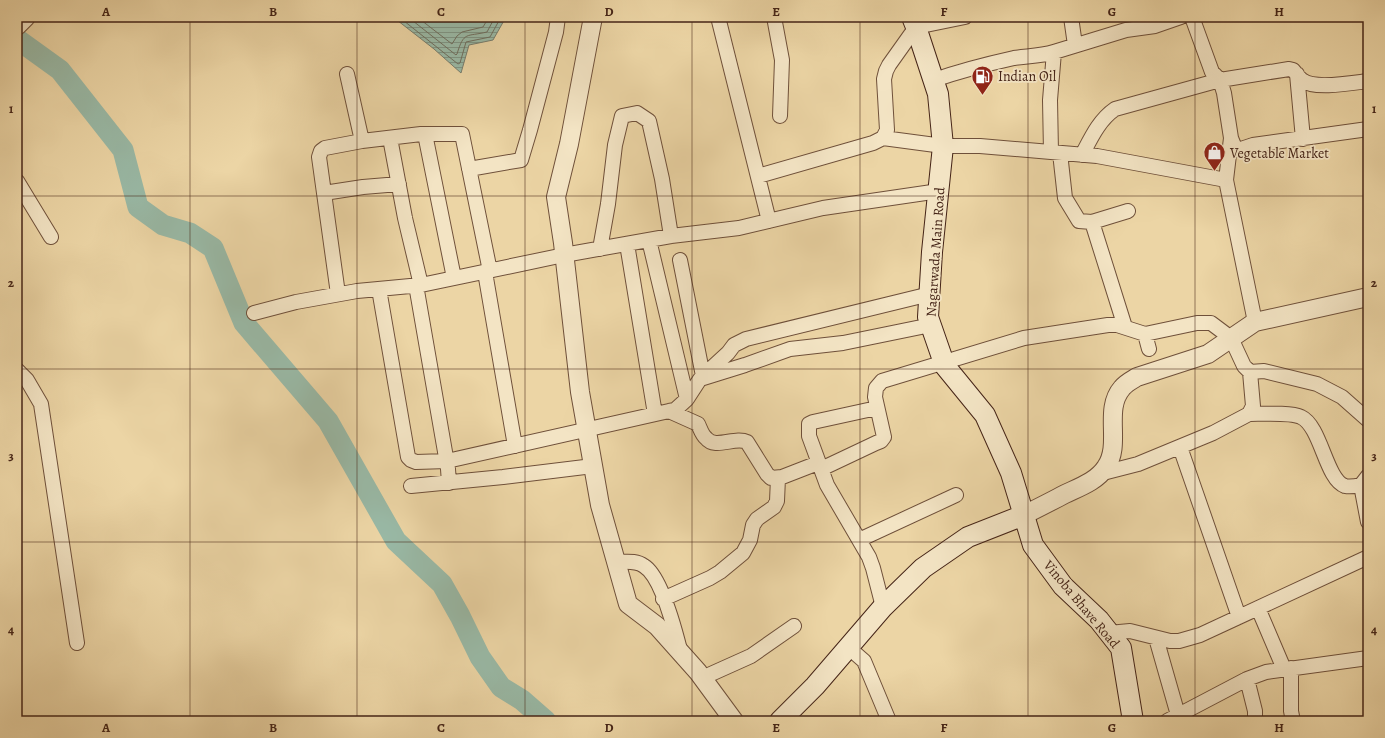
<svg xmlns="http://www.w3.org/2000/svg" width="1385" height="738" font-family="Alegreya,serif">
	<style>
		.water { fill: url(#water-rules); stroke: #777d6d }
		.lines { fill: none; stroke-linecap: round; stroke-linejoin: round }
		.shore { stroke: #6f6e5e; stroke-width: 1 }
		.river { stroke: #99b9a6; stroke-width: 21 }
		.minor-casing { stroke: #6f503a; stroke-width: 16 }
		.tertiary-casing { stroke: #6f503a; stroke-width: 20 }
		.secondary-casing { stroke: #452417; stroke-width: 22 }
		.minor { stroke: #f3e4c4; stroke-width: 14 }
		.tertiary { stroke: #f3e4c4; stroke-width: 18 }
		.secondary { stroke: #f3e4c4; stroke-width: 20 }
		.grid { fill: none; stroke: #452417; stroke-width: 1; stroke-opacity: 0.55 }
		.labels { text-anchor: middle; stroke-width: 3.5; stroke-linejoin: round; paint-order: stroke }
		.poi-label { font-size: 14px; fill: #452417; stroke: #f3e4c4; text-anchor: start }
		.street-label { font-size: 14px; fill: #452417; stroke: #f3e4c4 }
		.neatline { fill: none; stroke: #452417; stroke-width: 1.5 }
		.grid-label { font-size: 13px; text-anchor: middle; font-weight: bold; fill: #452417 }
	</style>
	<defs>
		<pattern id="water-rules" width="6" height="5" patternUnits="userSpaceOnUse"><rect width="6" height="5" fill="#99b9a6"/><path d="M0 2.5h6" fill="none" stroke="#7f9686"/></pattern>
	</defs>
	<rect width="100%" height="100%" fill="#ecd5a5"/>
	<filter id="stains"><feTurbulence type="fractalNoise" baseFrequency=".005" numOctaves="4"/><feColorMatrix values="0 0 0 0 .2 0 0 0 0 .09 0 0 0 0 .02 0 0 0 .5 -.17"/></filter>
	<radialGradient id="worn" r=".72"><stop offset=".6" stop-color="#630" stop-opacity="0"/><stop offset="1" stop-color="#630" stop-opacity=".3"/></radialGradient>
	<!-- water -->
	<path class="water" d="M393,17H506L493,40L469,45L461,73L434,49Z"/>
	<g class="lines">
		<!-- shore -->
		<path class="shore" d="M399,17L458,64L460,63L466,42L490,37L501,17
			M408,17L456,55L457,54C464,31 466,37 487,32L495,17
			M417,17L452,44L457,36L462,32L483,27L489,17"/>
		<!-- river -->
		<path class="river" d="M17,39L60,70L123,150L138,207L163,225L190,233L213,248L244,323L328,421L396,541L442,584L460,616L480,657L501,687L522,700L546,721"/>
		<defs>
			<path id="minor" d="M718,17L769,221
				M774,17L782,60L780,116
				M1071,17L1075,45
				M1192,17L1212,72L1220,80L1224,93L1231,138L1226,180L1255,322
				M347,74L362,141
				M1297,74L1303,139
				M934,80C960,71 987,64 1014,58C1028,56 1041,56 1054,52
				M425,134L454,278
				M390,138L405,218L421,285
				M883,138L943,146H980L1097,156L1226,180
				M1231,138L1235,148L1238,150L1253,145L1368,129
				M1051,152L1050,100L1054,52L1126,30L1155,26L1181,17
				M1060,153L1065,198L1079,221L1092,222L1125,327
				M1082,155C1091,138 1099,120 1115,109L1220,80L1289,69L1293,70C1296,73 1298,77 1302,80C1314,90 1352,83 1368,81
				M469,169L521,160L530,130L556,32L558,17
				M758,176L873,143L883,138L887,130L884,79L886,71L889,65L916,27L965,17
				M17,181L51,237
				M324,193L363,187L399,184
				M1092,222L1128,211
				M649,240L687,399L700,379L745,365L790,349L843,343L931,325
				M627,244L655,414
				M600,249L608,204L615,145L622,116L637,113L649,121L662,179L671,236
				M680,260L703,376
				M485,272L515,446
				M416,285L448,469L449,483
				M379,289L408,457L411,460L416,462L447,461L669,411L675,410L687,399
				M338,294L319,157L321,151L325,148L362,141L421,134H462L490,271
				M254,313L296,302L357,291L421,285L564,255L671,236L739,228L823,208L939,191
				M1145,334L1149,349
				M17,370L27,380L41,404L77,643
				M703,376L728,353L734,345L746,339L930,294
				M877,408L813,422L809,424V436L827,485L869,557L873,568L883,607
				M669,411L698,424C700,428 702,435 706,438C715,450 735,436 747,442L767,474L771,478L782,477L818,463
				M1249,414C1261,414 1291,412 1301,417C1321,426 1326,480 1345,486C1350,487 1356,486 1361,485
				M1180,447L1239,617
				M821,469L876,443L881,441L884,437L875,397L876,388L882,381L1024,338L1108,325H1117L1145,334L1197,323H1211L1231,338L1244,366L1250,372L1264,371L1317,384L1342,397L1368,420
				M1099,474L1138,464L1213,433L1249,414L1253,406L1250,372
				M1368,476L1361,485L1368,522
				M411,486L503,477L593,466
				M859,540L956,495
				M616,562C626,562 636,560 644,566C661,576 675,630 680,650
				M663,599L710,578L720,572L743,553L750,540L753,525L757,519L774,507L777,501L778,478
				M1258,608L1284,669
				M1109,633L1130,631L1170,641H1179L1200,635L1368,557
				M1156,638L1178,715
				M848,647L864,661L889,721
				M1291,668V711L1293,721
				M702,678L751,656L794,626
				M1247,679L1255,711V721
				M1167,721L1247,679L1266,672L1368,658"/>
			<path id="tertiary" d="M593,17L569,144L556,197L563,243L580,392L600,505L628,604L657,626L698,672L734,721
				M17,26L26,17
				M1024,515C1038,508 1052,501 1065,494C1080,487 1097,481 1106,467C1122,444 1103,410 1122,388C1126,383 1132,380 1137,377L1208,354L1255,322L1368,297"/>
			<path id="secondary" d="M912,17L916,27L938,94L943,146L932,252L928,317L945,366L985,415L1011,473L1033,545L1063,586L1099,620L1121,648L1133,721
				M780,721L815,686L883,607L923,568L968,537L1024,515"/>
		</defs>
		<!-- minor casing -->
		<use href="#minor" class="minor-casing"/>
		<!-- tertiary casing -->
		<use href="#tertiary" class="tertiary-casing"/>
		<!-- secondary casing -->
		<use href="#secondary" class="secondary-casing"/>
		<!-- minor -->
		<use href="#minor" class="minor"/>
		<!-- tertiary -->
		<use href="#tertiary" class="tertiary"/>
		<!-- secondary -->
		<use href="#secondary" class="secondary"/>
	</g>
	<!-- grid -->
	<path class="grid" d="M190,17V721M357,17V721M525,17V721M692,17V721M860,17V721M1028,17V721M1195,17V721M17,196H1368M17,369H1368M17,542H1368"/>
	<!-- icons -->
	<defs>
		<symbol id="fuel-pin" viewBox="-11 -11 22 30"><path d="M0 17L-7.5 6A9.5 9.5 0 1 1 7.5 6Z" fill="#8f2418" stroke="#f3e4c4"/><path d="M-5.5-6h7V0h2V4h1.3V-2.5L3-4.5l.8-.8L6-3V5H2.5V1h-1V6h-7ZM-4.2-4.7v3.2H.2V-4.7Z" fill="#fff"/></symbol>
		<symbol id="shop-pin" viewBox="-11 -11 22 30"><path d="M0 17L-7.5 6A9.5 9.5 0 1 1 7.5 6Z" fill="#8f2418" stroke="#f3e4c4"/><path d="M-5-2.5h2.3a2.7 3.5 0 0 1 5.4 0H5L5.5 6h-11ZM-1.5-2.5h3a1.5 2.3 0 0 0-3 0Z" fill="#fff"/></symbol>
	</defs>
	<g fill-rule="evenodd">
		<use href="#fuel-pin" x="970" y="64" width="25" height="34"/>
		<use href="#shop-pin" x="1202" y="140" width="25" height="34"/>
	</g>
	<g class="labels">
		<!-- poi labels -->
		<g class="poi-label">
			<text x="998" y="81">Indian Oil</text>
			<text x="1230" y="158">Vegetable Market</text>
		</g>
		<!-- street labels -->
		<g class="street-label">
			<text transform="translate(935 252) rotate(-86)" y="5">Nagarwada Main Road</text>
			<text transform="translate(1082 604) rotate(50)" y="5">Vinoba Bhave Road</text>
		</g>
	</g>
	<!-- margin -->
	<rect width="1385" height="738" fill="none" stroke="#ecd5a5" stroke-width="44"/>
	<rect x="22" y="22" width="1341" height="694" class="neatline"/>
	<g class="grid-label">
		<text x="106" y="16">A</text>
		<text x="273" y="16">B</text>
		<text x="441" y="16">C</text>
		<text x="609" y="16">D</text>
		<text x="776" y="16">E</text>
		<text x="944" y="16">F</text>
		<text x="1112" y="16">G</text>
		<text x="1279" y="16">H</text>
		<text x="11" y="113">1</text>
		<text x="1374" y="113">1</text>
		<text x="11" y="287">2</text>
		<text x="1374" y="287">2</text>
		<text x="11" y="460">3</text>
		<text x="1374" y="460">3</text>
		<text x="11" y="634">4</text>
		<text x="1374" y="634">4</text>
		<text x="106" y="732">A</text>
		<text x="273" y="732">B</text>
		<text x="441" y="732">C</text>
		<text x="609" y="732">D</text>
		<text x="776" y="732">E</text>
		<text x="944" y="732">F</text>
		<text x="1112" y="732">G</text>
		<text x="1279" y="732">H</text>
	</g>
	<rect width="100%" height="100%" filter="url(#stains)"/>
	<rect width="100%" height="100%" fill="url(#worn)"/>
</svg>
